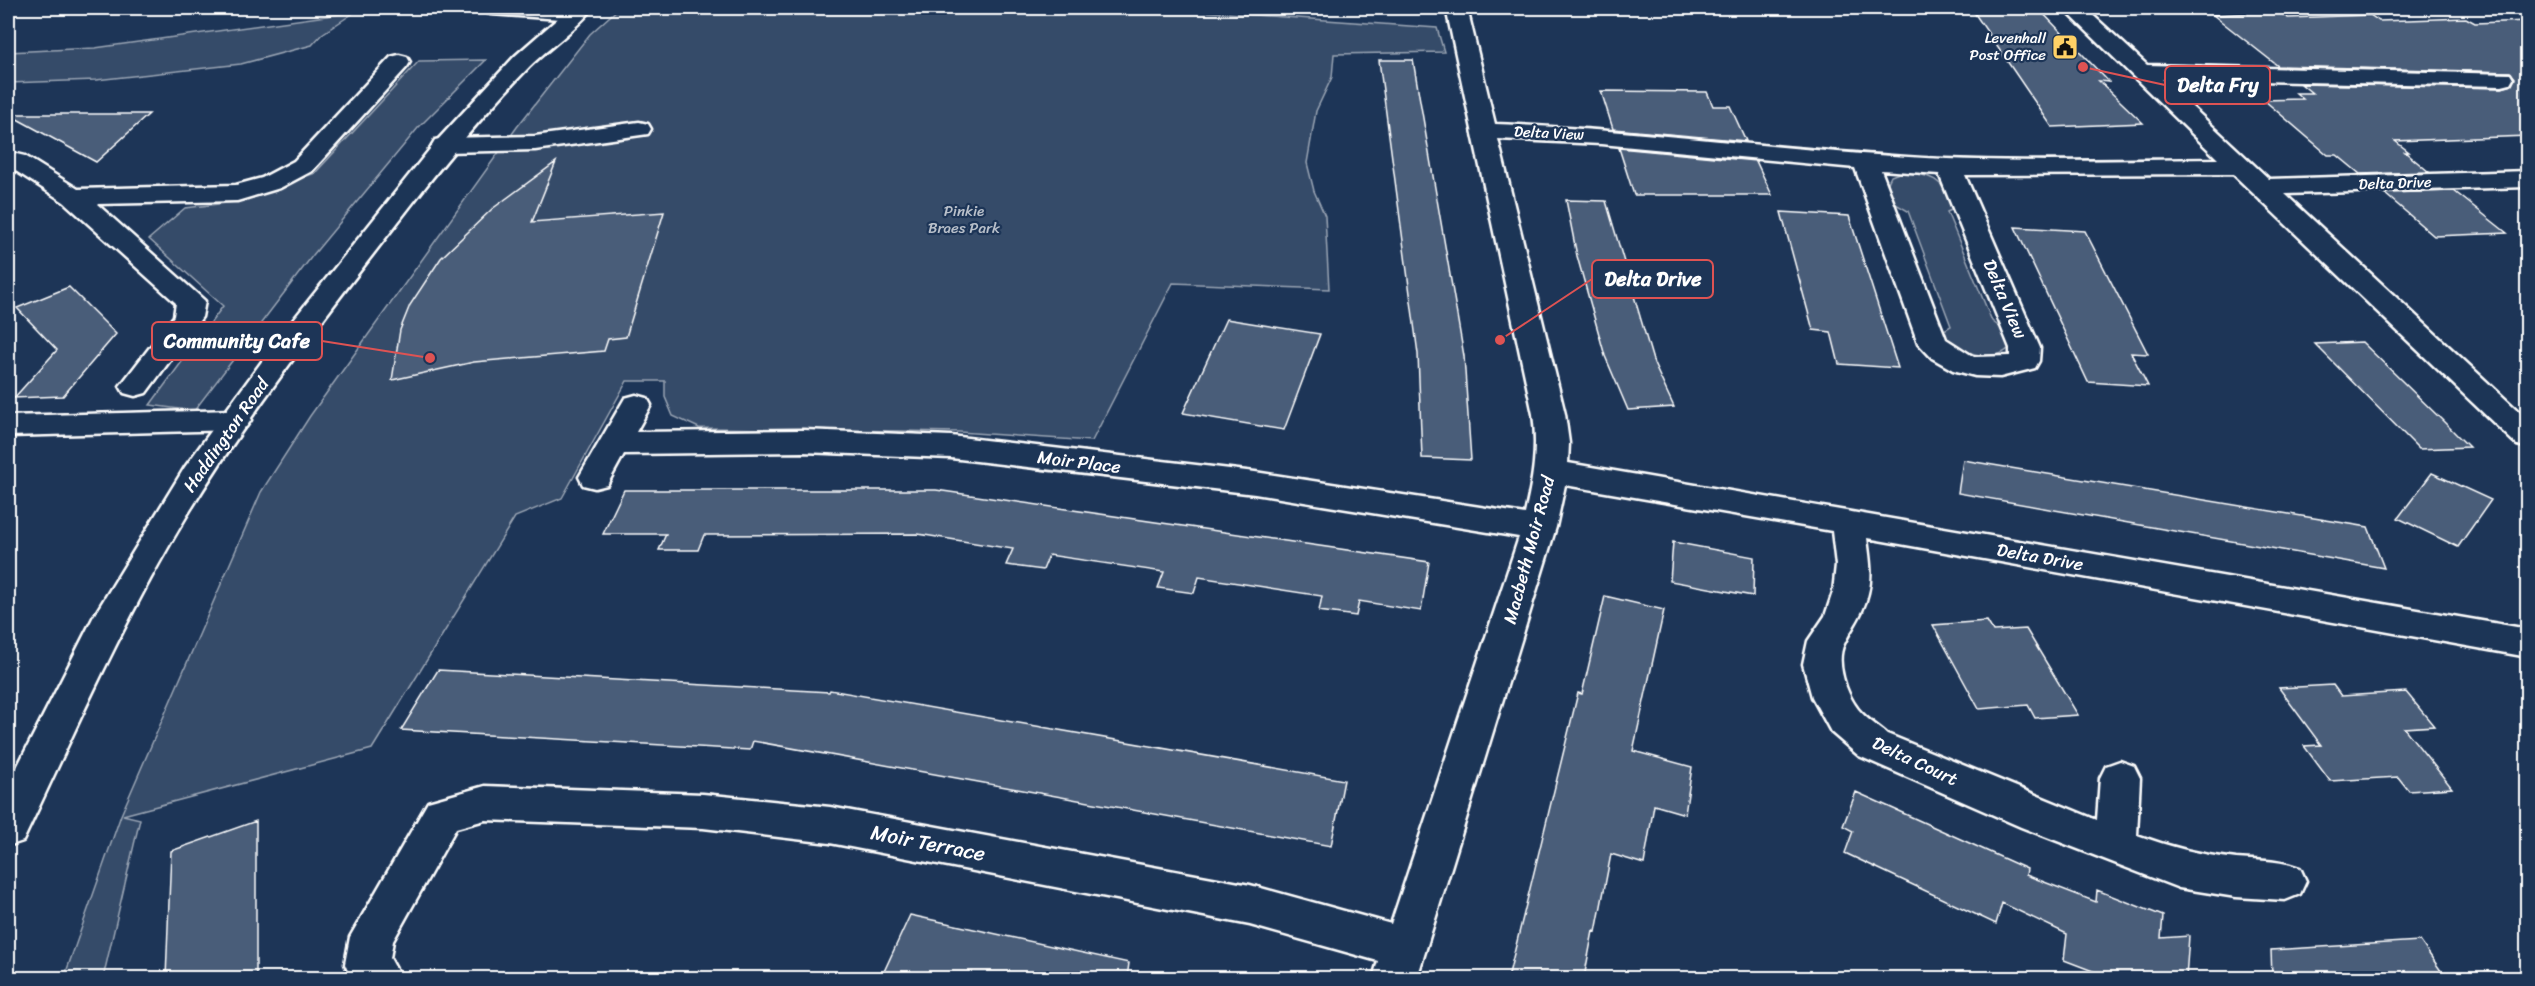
<svg xmlns="http://www.w3.org/2000/svg" width="2535" height="986" font-family="Sriracha,sans-serif">
	<style>
		.green { fill: #364b69; stroke: #9aa5b4; stroke-width: 1.5 }
		.building { fill: #4a5d79; stroke: #fff; stroke-width: 1.5 }
		.lines { fill: none; stroke-linecap: round; stroke-linejoin: round }
		.minor-casing { stroke: #fff; stroke-width: 5 }
		.major-casing { stroke: #fff; stroke-width: 5 }
		.minor { fill: #1d3557; fill-rule: evenodd }
		.major { fill: #1d3557; fill-rule: evenodd }
		.labels { text-anchor: middle; stroke-width: 4.5; stroke-linejoin: round; paint-order: stroke }
		.far-poi-label { font-size: 15px; fill: #fff; stroke: #1d3557; text-anchor: end }
		.far-street-label { font-size: 15px; fill: #fff; stroke: #1d3557 }
		.far-park-label { font-size: 15px; fill: #b9c0ca; stroke: #1d3557 }
		.street-label { font-size: 18px; fill: #fff; stroke: #1d3557 }
		.near-street-label { font-size: 21px; fill: #fff; stroke: #1d3557 }
		.leader { fill: none; stroke: #de5353; stroke-width: 2 }
		.callout-dot { fill: #de5353; stroke: #1d3557; stroke-width: 2 }
		.callout { fill: #1d3557; stroke: #de5353; stroke-width: 2 }
		.callout-label { font-size: 20px; text-anchor: middle; font-weight: bold; fill: #fff }
	</style>
	<rect width="100%" height="100%" fill="#1d3557"/>
	<filter id="ink" filterUnits="userSpaceOnUse"><feTurbulence type="fractalNoise" baseFrequency=".0167" numOctaves="2"/><feDisplacementMap in="SourceGraphic" scale="12" xChannelSelector="R" yChannelSelector="G"/><feConvolveMatrix kernelMatrix="1 2 1 2 8 2 1 2 1" color-interpolation-filters="sRGB"/></filter>
	<g filter="url(#ink)">
		<!-- green -->
		<path class="green" d="M619,8H1156L1437,28L1444,52L1334,54L1332,77L1316,111L1307,163L1314,191L1325,216L1329,289L1173,283L1092,441L959,432L699,428L673,416L665,397V381H627L562,498L515,517L372,749L123,815L140,819L103,978H64L121,815L261,492L310,416L517,127L590,34Z
			M355,12L322,34L312,45L241,64L96,80L8,83V52L95,48Z
			M486,60L418,128L313,255L194,411L150,405L223,306L149,239L185,208L235,202L315,173L419,61Z
			M1899,173C1931,172 1943,180 1956,208L1947,212L1992,321L2012,337V345C1995,367 1955,352 1941,332L1951,326L1908,211L1894,203L1886,187L1891,176Z"/>
		<!-- building -->
		<path class="building" d="M1971,8H2038L2109,82L2099,81L2143,123L2052,127Z
			M2279,12L2288,18L2370,15L2379,21L2466,18L2475,23L2528,21V136L2395,141L2409,152H2405L2429,172L2360,174L2337,155H2328L2264,100L2303,99L2296,93H2312L2301,84L2502,88L2512,85L2515,78L2510,72L2278,66L2213,15Z
			M1379,60H1413L1464,356L1471,460L1422,458L1418,354Z
			M1601,91L1707,92L1713,106H1730L1746,141L1613,129Z
			M8,114H149L96,162Z
			M1619,148L1756,161L1772,195H1634Z
			M556,162L532,222L664,212L626,337L608,339L604,351L474,362L392,380L400,330L410,305L441,258L492,209Z
			M2454,191L2507,233L2434,236L2384,193Z
			M1566,200L1606,201L1654,364L1674,407L1628,410L1605,356L1577,256Z
			M1781,212L1849,216L1898,368L1839,364L1831,332L1813,330Z
			M2015,227L2085,231L2148,354L2131,353L2148,386L2088,382Z
			M69,287L116,334L63,396L14,398L57,350L17,308Z
			M1226,319L1320,334L1284,430L1183,413Z
			M2362,342L2441,419L2469,447L2419,449L2315,344Z
			M1963,460L2368,527L2384,568L1958,493Z
			M2432,473L2491,500L2458,547L2398,518Z
			M624,490H936L1429,562L1421,611L1359,601L1356,616L1319,611L1322,596L1199,577L1194,593L1158,588L1164,572L1049,555L1043,570L1006,565L1013,549L918,534L704,535L698,550H659L666,534H603Z
			M1673,542L1754,557L1753,596L1670,581Z
			M1605,596L1664,610L1633,751L1692,767L1685,814L1654,805L1644,864L1611,854L1596,932L1593,931L1584,978H1508L1578,693L1582,694Z
			M1987,621L1993,631L2026,629L2078,715L2035,718L2028,705L1979,709L1933,625Z
			M438,670L829,692L830,690L1344,780L1331,846L753,741L750,750L401,730Z
			M2333,685L2341,696L2406,692L2434,726L2404,728L2452,788L2409,791L2398,777L2330,781L2304,746L2321,745L2279,688Z
			M1856,792L2027,869L2026,875L2096,902L2097,890L2163,916L2161,938L2189,936L2186,978H2111L2064,960L2067,934L2002,903L1996,924L1845,853L1853,831L1843,826Z
			M256,821V978H166L171,851Z
			M910,915L1129,963L1127,978H881Z
			M2420,941L2446,978H2272L2271,950Z"/>
		<g class="lines">
			<defs>
				<path id="minor" d="M480,8H573L582,9L585,14L582,19L574,20L491,14L484,12Z
					M1446,8H1467L1495,124C1628,129 1759,147 1892,156C2001,164 2109,160 2218,159L2063,8H2085L2147,65L2510,74L2513,79L2510,84L2502,86L2162,79L2269,179L2528,171V187L2285,194L2528,420V448L2517,445L2233,174L1965,175L2040,348L2039,361L2035,368L2000,377L1975,376L1953,370L1932,358L1918,343L1855,168L1601,144L1498,139L1565,414L1569,443L1568,463L2528,629V657L1867,538C1869,556 1873,575 1868,593C1863,615 1853,625 1844,644C1835,662 1846,694 1858,709C1866,719 1878,726 1887,734L2097,820L2100,778L2106,766L2120,761L2134,766L2140,778L2137,835C2170,847 2201,855 2236,859C2258,861 2279,860 2300,868L2306,881L2300,894L2285,900L2236,897L2179,888L2021,827L1859,756L1831,732L1812,697L1803,664L1808,641L1825,616L1833,592L1836,565L1832,531L1565,485L1556,527L1417,978H1373L1378,961L1250,925L830,843L703,828L485,820L456,828L393,941L390,958L401,978H351L345,964L350,937L428,802L485,786L703,794L830,807L1250,885L1391,924L1519,537L1255,494L951,458L803,452L624,454L607,485L595,488L583,485L579,477L625,398L636,395L647,398L651,405L636,432L803,430L951,436L1255,472L1525,514C1533,479 1538,450 1533,414ZM1881,170L1939,174L2010,348V356L1974,357L1946,339Z
					M399,55L407,57L410,62L407,67L312,171L280,188L237,201L97,204L205,301L202,317L146,393L135,396L124,393L120,386L174,316L176,303L64,202L8,166V152L25,156L78,189L236,185L262,178L294,161L391,57Z
					M639,122L648,124L651,129L648,134L535,150L444,152L435,150L432,145L435,140L444,138L535,136Z
					M235,410L246,413L251,420L246,427L235,430L8,436V416Z"/>
				<path id="major" d="M570,8H593C579,27 547,49 529,67C491,106 456,148 422,191C340,297 256,402 186,517C123,621 75,731 23,841L8,846V785L94,616L185,467L282,334L434,144L515,56Z"/>
			</defs>
			<!-- minor casing -->
			<use href="#minor" class="minor-casing"/>
			<!-- major casing -->
			<use href="#major" class="major-casing"/>
			<!-- minor -->
			<use href="#minor" class="minor"/>
			<!-- major -->
			<use href="#major" class="major"/>
		</g>
	</g>
	<!-- icons -->
	<defs>
		<symbol id="civic-square" viewBox="-11 -11 22 22"><rect x="-9" y="-9" width="18" height="18" rx="4" fill="#ffd166" stroke="#1d3557"/><path d="M-.6-6.5H3V-4.5H.6V-3L4-1V1h2V6H-6V1h2V-1L-.6-3ZM-1.2 2.5V6h2.4V2.5Z" fill="#111"/></symbol>
	</defs>
	<g fill-rule="evenodd">
		<use href="#civic-square" x="2050" y="32" width="30" height="30"/>
	</g>
	<g class="labels">
		<!-- far-poi labels -->
		<g class="far-poi-label">
			<text x="2046" y="43">Levenhall<tspan x="2046" dy="17">Post Office</tspan></text>
		</g>
		<!-- far-street labels -->
		<g class="far-street-label">
			<text transform="translate(1549 133) rotate(3)" y="5">Delta View</text>
			<text transform="translate(2395 183) rotate(-2)" y="5">Delta Drive</text>
		</g>
		<!-- far-park labels -->
		<g class="far-park-label">
			<text x="964" y="216">Pinkie<tspan x="964" dy="17">Braes Park</tspan></text>
		</g>
		<!-- street labels -->
		<g class="street-label">
			<text transform="translate(2005 299) rotate(67)" y="6">Delta View</text>
			<text transform="translate(226 435) rotate(-55)" y="6">Haddington Road</text>
			<text transform="translate(1079 462) rotate(7)" y="6">Moir Place</text>
			<text transform="translate(1529 550) rotate(-75)" y="6">Macbeth Moir Road</text>
			<text transform="translate(2040 557) rotate(10)" y="6">Delta Drive</text>
			<text transform="translate(1915 761) rotate(25)" y="6">Delta Court</text>
		</g>
		<!-- near-street labels -->
		<g class="near-street-label">
			<text transform="translate(928 843) rotate(11)" y="7">Moir Terrace</text>
		</g>
	</g>
	<!-- callouts -->
	<path class="leader" d="M2083 67L2165 85M1500 340L1592 279M430 358L322 341"/>
	<g class="callout-dot">
		<circle cx="2083" cy="67" r="6"/>
		<circle cx="1500" cy="340" r="6"/>
		<circle cx="430" cy="358" r="6"/>
	</g>
	<g class="callout">
		<rect x="2165" y="66" width="105" height="38" rx="6"/>
		<rect x="1592" y="260" width="121" height="38" rx="6"/>
		<rect x="152" y="322" width="170" height="38" rx="6"/>
	</g>
	<g class="callout-label">
		<text x="2218" y="92">Delta Fry</text>
		<text x="1653" y="286">Delta Drive</text>
		<text x="237" y="348">Community Cafe</text>
	</g>
	<!-- margin -->
	<rect width="2535" height="986" fill="none" stroke="#1d3557" stroke-width="30"/>
	<rect x="15" y="15" width="2505" height="956" fill="none" stroke="#fff" stroke-width="2" filter="url(#ink)"/>
</svg>
